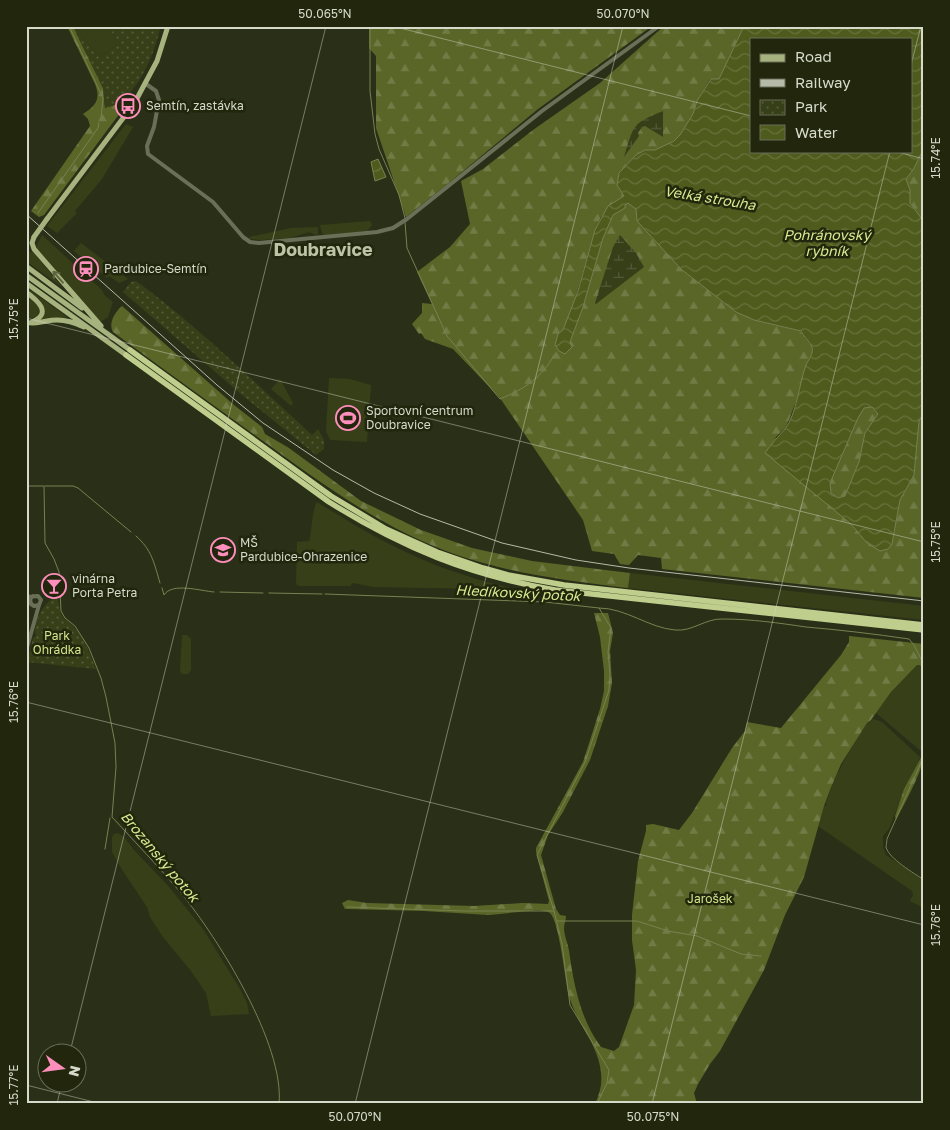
<svg xmlns="http://www.w3.org/2000/svg" width="950" height="1130" font-family="'Golos Text',sans-serif">
	<style>
		.grass { fill: #373f18 }
		.forest { fill: url(#forest-firs) }
		.wetland { fill: url(#wetland-marsh) }
		.park { fill: url(#park-dots) }
		.water { fill: url(#water-waves); stroke: #788151; fill-rule: evenodd }
		.lines { fill: none; stroke-linecap: round; stroke-linejoin: round }
		.stream { stroke: #788151; stroke-width: 1 }
		.minor { stroke: #6a7057; stroke-width: 4 }
		.major { stroke: #a7b37e; stroke-width: 5 }
		.highway { stroke: #bfce8d; stroke-width: 5.5 }
		.rail { stroke: #b5baa9; stroke-width: 1 }
		.major-bridge { stroke: #a7b37e; stroke-width: 5 }
		.oneway { stroke: #5d6540 }
		.ticks { fill: none; stroke: #d6dacb; stroke-width: 1; stroke-opacity: 0.45 }
		.labels { text-anchor: middle; stroke-width: 5; stroke-linejoin: round; paint-order: stroke }
		.poi-label { font-size: 12px; fill: #d6dacb; stroke: #21260d; text-anchor: start }
		.park-label { font-size: 12px; fill: #d0e48a; stroke: #21260d }
		.water-label { font-size: 14px; font-style: italic; fill: #d7eb90; stroke: #21260d }
		.district-label { font-size: 18px; font-weight: bold; fill: #bcc4a6; stroke: #21260d }
		.neatline { fill: none; stroke: #d6dacb; stroke-width: 2 }
		.ticks-label { font-size: 12px; text-anchor: middle; fill: #d6dacb }
	</style>
	<defs>
		<pattern id="forest-firs" width="22" height="20" patternUnits="userSpaceOnUse" patternTransform="scale(1.25)"><rect width="22" height="20" fill="#5a6628"/><path d="M5 1l3.5 6h-7zM16 11l3.5 6h-7z" fill="#717b46"/></pattern>
		<pattern id="wetland-marsh" width="20" height="14" patternUnits="userSpaceOnUse" patternTransform="scale(1.25)"><rect width="20" height="14" fill="#373f18"/><path d="M1 5h8M5 5V1M11 12h8M15 12V8" fill="none" stroke="#535a38"/></pattern>
		<pattern id="park-dots" width="8" height="8" patternUnits="userSpaceOnUse" patternTransform="scale(1.25)"><rect width="8" height="8" fill="#373f18"/><path d="M2 2h.1M6 6h.1" fill="none" stroke="#535a38" stroke-width="1.8" stroke-linecap="round"/></pattern>
		<pattern id="water-waves" width="16" height="10" patternUnits="userSpaceOnUse" patternTransform="scale(1.25)"><rect width="16" height="10" fill="#4f5b1d"/><path d="M0 5q4-4 8 0t8 0" fill="none" stroke="#68723c"/></pattern>
	</defs>
	<rect width="100%" height="100%" fill="#2a3017"/>
	<!-- grass -->
	<path class="grass" d="M73,26H107L119,42V44L99,57L80,33H76Z
		M126,124L133,127L102,179L75,211L77,213L57,233L47,226Z
		M370,221L372,225L367,231L324,235L322,233L320,225Z
		M318,227V234L316,235L309,232L290,238L260,240L250,239L249,237L291,228Z
		M42,235L102,290L105,296L113,302L108,317L102,321H99L38,250L36,247Z
		M81,243L128,279L119,283L109,276L107,278L74,251Z
		M28,252H33L35,254L63,288L26,261Z
		M26,287L67,317L66,318H52L40,320C47,302 41,300 26,290Z
		M26,294L37,302L40,309L37,317L30,319L26,318Z
		M329,378L350,379L371,385L367,442L330,440L326,431Z
		M280,379L293,403L291,406L271,389Z
		M317,502C324,507 332,511 340,516C401,554 454,576 524,591L525,593L487,589L373,587L353,583L350,586H299L296,584L297,542L309,541C312,531 312,509 317,502Z
		M630,573L924,606V620L628,588Z
		M182,635H187L191,639V670L188,674H183L180,672Z
		M917,665H920L924,672V750L921,751L876,713L891,692Z
		M873,719L880,721L883,723L920,757L917,766L903,793L889,829L883,836V847L886,855L924,881V908L910,901L913,895L912,891L818,826L824,806L827,805L826,803C835,774 850,749 867,723Z
		M118,833L124,837L134,850L169,887L203,929L240,989L247,1003L249,1014L211,1016L206,993L191,971L163,937L150,917L147,907L121,868L112,852V837L114,834Z"/>
	<!-- forest -->
	<path class="forest" d="M67,26H73L103,88L105,108L120,103L124,99L120,113L44,215L39,217L31,211L90,126L88,119L83,114C96,106 101,99 95,84Z
		M369,26H652L538,109L445,186L406,217L376,128V56L369,48Z
		M664,26H744L719,79H710L697,101L693,114L680,135L674,141L655,151L645,150L636,155L619,173L617,185L624,196L601,217L595,230L572,309L563,330L558,334L570,342L583,307L603,238L613,215L624,208V205L627,202L636,209L649,234L681,269L736,312L754,320L800,331L812,347V354L807,363L798,396L789,420L785,428L776,437L769,457L777,462L851,524L867,543L892,544L900,500L914,475L919,421L924,413V598L662,569L661,558L638,555L629,565L620,564L614,554L592,551L583,520L500,398L453,349L425,339L421,333L419,334L412,324L422,313V303L432,304L417,272L450,247L470,224L461,181L483,169L533,130L600,83Z
		M924,148V222L910,203V190L906,179L913,170Z
		M122,306L234,405L262,427L265,434L289,448L361,501L421,530L472,548L532,561L630,573L628,588C570,581 513,574 457,555C382,529 320,482 256,436C208,401 160,367 113,332C108,323 115,312 122,306Z
		M872,407L878,414L865,433L859,462L845,496L838,498L831,493L830,483L858,418L864,408Z
		M594,613H608L613,633L610,651L612,683L608,706L590,760L563,812L548,835L541,855L556,909L560,915L566,916C566,920 564,924 564,928C564,936 568,943 569,951C574,985 580,1019 601,1047L614,1051L619,1047L634,1005L636,970L632,940V915L638,861L646,831V825L653,824L679,830L692,813L732,748L745,731L747,722L781,728L841,655L849,642V636L924,644V672L920,665H917L891,692L871,720L867,723L841,764L830,790L824,806L804,877L785,915L764,970L720,1051L710,1064L698,1084L694,1093L697,1104H595C601,1091 603,1081 600,1066C595,1040 574,1019 568,992C565,978 559,921 550,913C547,911 543,911 539,910L489,915L424,911L348,909H345L342,903L348,900L367,903L474,906L523,903L548,904L549,901L536,852V848L583,762L600,709L604,691V671L600,637Z
		M924,752C924,770 904,804 896,820L895,816L904,789Z"/>
	<!-- wetland -->
	<path class="wetland" d="M663,111V137L645,126L642,127L638,133L639,136L624,157C634,125 631,124 663,111Z
		M620,235L636,253L644,267L596,304L595,303L613,247Z"/>
	<!-- park -->
	<path class="park" d="M107,26H161C154,54 137,102 105,108L103,88L76,33H80L99,57L119,44V42Z
		M136,281C199,327 255,383 312,435L318,429L324,440V449L316,455L242,395L123,292L131,282Z
		M52,599H58C61,625 66,615 78,632C86,643 91,656 96,669L27,662L33,638L36,636C32,624 42,606 52,599Z"/>
	<!-- water -->
	<path class="water" d="M744,26H924V148L913,170L906,179L910,190V203L924,222V413L919,421L914,475L900,500L892,544L888,549L880,551L867,543L851,524L765,453C771,444 778,437 785,429C797,413 799,384 806,365C808,360 814,354 812,347C810,342 803,336 801,331L754,320L736,312L681,269L637,221L636,209L628,203L625,205V208L613,215L603,238L583,307L570,342L572,347L565,354L559,351L555,345L558,334L563,330L578,291L595,230L608,206L624,196L617,185L619,173L636,155L645,150H655L674,141L680,135L693,114L697,101L711,79H719ZM751,39H911V151H751ZM872,407L878,414L865,433L859,462L845,496L838,498L831,493L830,483L858,418L864,408Z
		M378,159L386,177L375,181L371,162Z"/>
	<g class="lines">
		<!-- stream -->
		<path class="stream" d="M69,26L103,98L101,118
			M370,26V91L375,134L379,149L399,195L405,218
			M924,171L922,184L924,207
			M38,213L98,128L99,123
			M405,222L407,248L447,336L500,399C524,389 542,378 554,355
			M26,486H44L45,543L54,559L59,572L61,611L65,618L75,626L89,648L101,678L106,697L115,743L116,767L112,817C135,842 159,867 181,893C218,938 285,1045 279,1104
			M45,486H73L78,488L131,532
			M136,536C152,550 154,563 160,583
			M162,588L164,595C172,582 201,591 214,592
			M220,592L263,593
			M269,593L322,594
			M325,594L545,602L599,608L611,628L608,652L610,674L609,690L585,762L537,855L554,911L562,944L570,1005L609,1070L607,1083L597,1104
			M599,608C626,608 649,628 675,630C692,632 706,618 723,619C751,619 779,623 806,627C841,630 875,634 909,639L914,645L924,665
			M923,758L887,839C887,840 886,847 886,847C889,859 914,873 924,880
			M105,849L110,818
			M347,907L464,911H553
			M557,921H637L668,931L697,936L741,954L761,956"/>
		<!-- minor -->
		<path class="minor" d="M146,84L156,91L159,100L154,127L147,146L148,154L213,202L243,237L250,242L259,243L377,232L393,228L407,219L542,111L659,26
			M26,597L38,596L41,600L39,605L34,606L31,604L30,599L33,596
			M26,651L39,605"/>
		<!-- major -->
		<path class="major" d="M134,104L157,61L168,26
			M47,219L136,101
			M34,237L32,243L34,249L101,326
			M26,266L82,308
			M26,275L130,350
			M26,283L126,355
			M26,292C37,300 53,313 32,322
			M26,322C34,325 39,322 47,321C60,318 72,321 84,327"/>
		<!-- highway -->
		<path class="highway" d="M130,350L331,496L386,529L437,552L483,568L508,575L564,585L924,625
			M126,355L329,502C403,548 469,575 555,590L924,630"/>
		<!-- rail -->
		<path class="rail" d="M26,214L217,385L263,423L333,470L374,493L420,514L502,543L576,560L629,568L924,601"/>
		<!-- major-bridge -->
		<path class="major-bridge" d="M34,237L47,219"/>
	</g>
	<!-- one-way arrows -->
	<defs><path id="oneway-shaft" d="M-6 0H5M1.5-3L5.5 0L1.5 3" fill="none" stroke-width="1.6" stroke-linecap="round" stroke-linejoin="round" transform="scale(1.25)"/></defs>
	<use class="oneway" href="#oneway-shaft" transform="translate(58 277) rotate(-131)"/>
	<!-- ticks -->
	<path class="ticks" d="M392,26L751,116M26,33L28,26M911,65L921,26M894,151L924,159M26,318L924,542M26,702L924,925M70,1052L326,26M26,1085L102,1104M57,1104L62,1082M355,1104L623,26M652,1104L890,151"/>
	<!-- icons -->
	<defs>
		<symbol id="bus-ring" viewBox="-11 -11 22 22"><circle r="9.5" fill="#21260d" stroke="#fe8ebb" stroke-width="1.5"/><path d="M-5-6H5V4H4V6H2V4H-2V6H-4V4H-5ZM-3.5-4V0h7V-4ZM-3.5 1.2v1.5H-2V1.2ZM2 1.2v1.5H3.5V1.2Z" fill="#fe8ebb"/></symbol>
		<symbol id="station-ring" viewBox="-11 -11 22 22"><circle r="9.5" fill="#21260d" stroke="#fe8ebb" stroke-width="1.5"/><path d="M-3-6H3Q5-6 5-4V2Q5 4 3 4L4.5 6H3L1.5 4h-3L-3 6H-4.5L-3 4Q-5 4-5 2V-4Q-5-6-3-6ZM-3.5-4v3h7v-3ZM-3.5 1v1.5H-2V1ZM2 1v1.5H3.5V1Z" fill="#fe8ebb"/></symbol>
		<symbol id="stadium-ring" viewBox="-11 -11 22 22"><circle r="9.5" fill="#21260d" stroke="#fe8ebb" stroke-width="1.5"/><path d="M0-5a6.5 5 0 1 0 0 10a6.5 5 0 1 0 0-10ZM-3.5-1.8h7v3.6h-7Z" fill="#fe8ebb"/></symbol>
		<symbol id="school-ring" viewBox="-11 -11 22 22"><circle r="9.5" fill="#21260d" stroke="#fe8ebb" stroke-width="1.5"/><path d="M0-5L7-2L0 1L-7-2ZM-4 1L0 2.5L4 1V4Q0 6-4 4Z" fill="#fe8ebb"/></symbol>
		<symbol id="bar-ring" viewBox="-11 -11 22 22"><circle r="9.5" fill="#21260d" stroke="#fe8ebb" stroke-width="1.5"/><path d="M-6-5H6L.8 .8V4.5H3.5V6h-7V4.5H-.8V.8Z" fill="#fe8ebb"/></symbol>
	</defs>
	<g fill-rule="evenodd">
		<use href="#bus-ring" x="114" y="92" width="28" height="28"/>
		<use href="#station-ring" x="72" y="255" width="28" height="28"/>
		<use href="#stadium-ring" x="334" y="404" width="28" height="28"/>
		<use href="#school-ring" x="209" y="536" width="28" height="28"/>
		<use href="#bar-ring" x="40" y="572" width="28" height="28"/>
	</g>
	<g class="labels">
		<!-- poi labels -->
		<g class="poi-label">
			<text x="146" y="110">Semtín, zastávka</text>
			<text x="104" y="273">Pardubice-Semtín</text>
			<text x="366" y="415">Sportovní centrum<tspan x="366" dy="14">Doubravice</tspan></text>
			<text x="240" y="547">MŠ<tspan x="240" dy="14">Pardubice-Ohrazenice</tspan></text>
			<text x="72" y="583">vinárna<tspan x="72" dy="14">Porta Petra</tspan></text>
		</g>
		<!-- park labels -->
		<g class="park-label">
			<text x="57" y="640">Park<tspan x="57" dy="14">Ohrádka</tspan></text>
			<text x="710" y="903">Jarošek</text>
		</g>
		<!-- water labels -->
		<g class="water-label">
			<text transform="translate(710 198) rotate(9)" y="5">Velká strouha</text>
			<text x="827" y="240">Pohránovský<tspan x="827" dy="16">rybník</tspan></text>
			<text transform="translate(518 593) rotate(3)" y="5">Hledíkovský potok</text>
			<text transform="translate(160 857) rotate(50)" y="5">Brozanský potok</text>
		</g>
		<!-- district labels -->
		<g class="district-label">
			<text x="323" y="256">Doubravice</text>
		</g>
	</g>
	<!-- border -->
	<rect width="950" height="1130" fill="none" stroke="#21260d" stroke-width="55"/>
	<!-- legend -->
	<rect x="750" y="38" width="162" height="115" fill="#21260d" stroke="#696e59"/>
	<rect x="760" y="54" width="25" height="8" fill="#a7b37e" stroke="#696e59"/>
	<text x="795" y="62" font-size="15" fill="#d6dacb">Road</text>
	<rect x="760" y="79" width="25" height="8" fill="#b5baa9" stroke="#696e59"/>
	<text x="795" y="88" font-size="15" fill="#d6dacb">Railway</text>
	<rect x="760" y="100" width="25" height="15" fill="url(#park-dots)" stroke="#696e59"/>
	<text x="795" y="112" font-size="15" fill="#d6dacb">Park</text>
	<rect x="760" y="125" width="25" height="15" fill="url(#water-waves)" stroke="#696e59"/>
	<text x="795" y="138" font-size="15" fill="#d6dacb">Water</text>
	<!-- north arrow -->
	<g transform="translate(62 1068) rotate(104)"><circle r="24" fill="#21260d" stroke="#696e59"/>
	<path d="M0-4L9 19L0 12L-9 19Z" fill="#fe8ebb"/>
	<text y="-8" font-size="14" font-weight="bold" text-anchor="middle" fill="#d6dacb">N</text>
	</g>
	<rect x="28" y="28" width="894" height="1074" class="neatline"/>
	<g class="ticks-label">
		<text x="325" y="18">50.065°N</text>
		<text x="623" y="18">50.070°N</text>
		<text transform="translate(936 158) rotate(-90)" y="4">15.74°E</text>
		<text transform="translate(14 319) rotate(-90)" y="4">15.75°E</text>
		<text transform="translate(936 542) rotate(-90)" y="4">15.75°E</text>
		<text transform="translate(14 702) rotate(-90)" y="4">15.76°E</text>
		<text transform="translate(936 925) rotate(-90)" y="4">15.76°E</text>
		<text transform="translate(14 1085) rotate(-90)" y="4">15.77°E</text>
		<text x="355" y="1121">50.070°N</text>
		<text x="653" y="1121">50.075°N</text>
	</g>
</svg>
